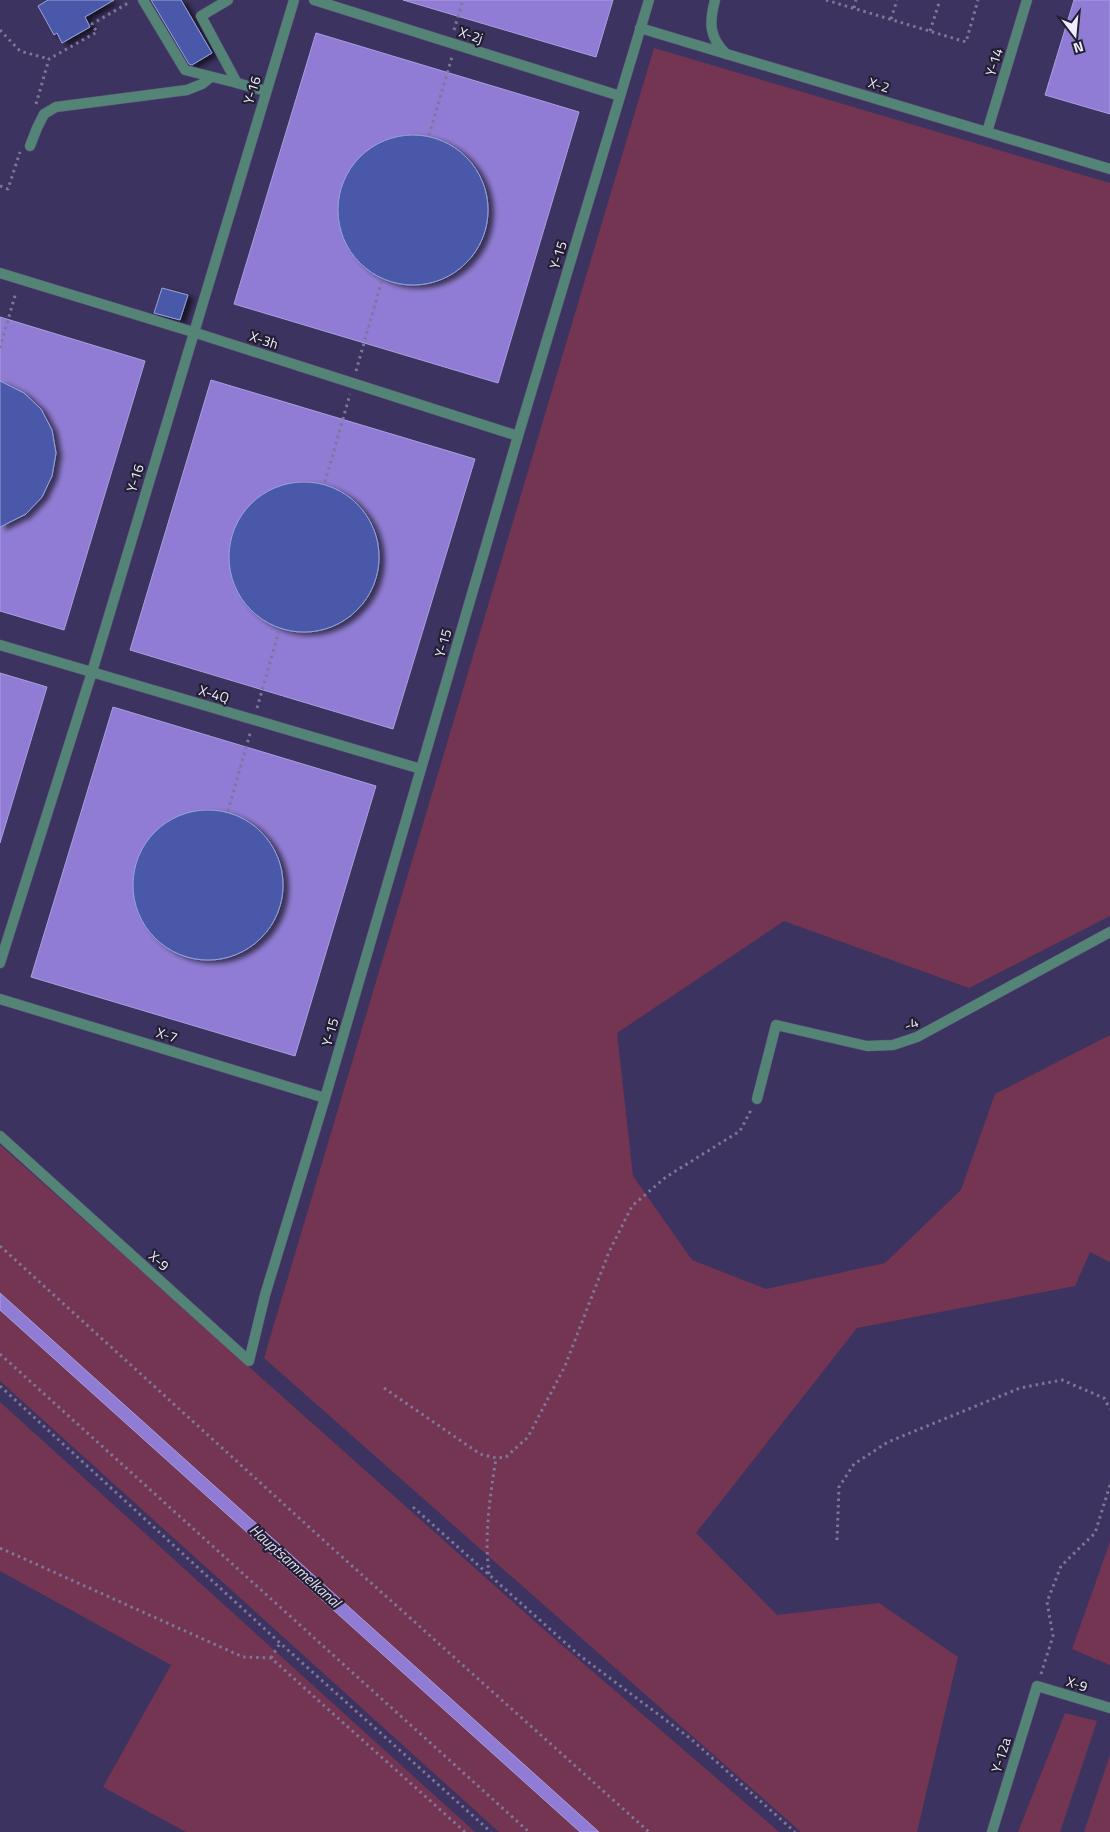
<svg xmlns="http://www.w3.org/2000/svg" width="1110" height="1832" font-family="'Titillium Web',sans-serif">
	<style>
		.green { fill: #743552 }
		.water { fill: #907cd4; stroke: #ac9ee0 }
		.building { fill: #4958a9; stroke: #96a4d8; filter: url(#shadow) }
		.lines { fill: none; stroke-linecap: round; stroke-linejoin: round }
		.service-casing { stroke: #595179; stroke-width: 11 }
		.minor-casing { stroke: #595179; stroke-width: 11 }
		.path { stroke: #7e7699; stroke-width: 3; stroke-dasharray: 2.5 4; stroke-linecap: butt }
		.service { stroke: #538475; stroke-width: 10 }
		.minor { stroke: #538475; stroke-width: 10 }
		.labels { text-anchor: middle; stroke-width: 4.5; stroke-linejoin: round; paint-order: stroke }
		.street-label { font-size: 14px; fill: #efecfd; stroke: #231f33 }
		.water-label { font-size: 15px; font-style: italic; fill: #e2def5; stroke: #231f33 }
	</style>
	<defs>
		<filter id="shadow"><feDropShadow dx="5.5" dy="3" stdDeviation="2.5" flood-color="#0009"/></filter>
	</defs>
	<rect width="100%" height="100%" fill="#3d3360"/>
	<!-- green -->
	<path class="green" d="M654,48L1110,183V916L969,988L784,921L617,1033L633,1176L692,1260L766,1289L885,1263L961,1190L995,1094L1110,1035V1262L1090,1252L1075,1286L857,1328L696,1533L777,1615L879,1603L958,1657L917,1832H801L264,1358Z
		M0,1145L541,1627L779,1832H599L0,1293Z
		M0,1310L580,1832H499L0,1381Z
		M0,1402L475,1832H186L103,1787L171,1665L0,1571Z
		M1110,1542V1665L1072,1649Z
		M1065,1713L1097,1721L1060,1832H1018Z
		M1110,1755V1832H1084Z"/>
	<!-- water -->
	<path class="water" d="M403,0H613L596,57Z
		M1074,0H1110V114L1045,95Z
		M316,33L579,112L498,383L234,304Z
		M0,317L145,361L64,630L0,611Z
		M211,380L475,459L393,729L130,650Z
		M0,673L47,687L0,843Z
		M113,707L376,786L295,1056L31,977Z
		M0,1293L599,1832H580L0,1310Z"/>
	<!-- building -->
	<path class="building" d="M48,0H114L85,17L90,27L62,43L57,33L54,35L38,6Z
		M151,0H181L212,53L192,65L189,64Z
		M338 210a75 75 0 1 1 150 0a75 75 0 1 1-150 0Z
		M162,288L188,295L180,320L154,313Z
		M0,381L24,393L41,409L52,430L56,453L52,476L42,497L26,514L0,527Z
		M229 557a75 75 0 1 1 150 0a75 75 0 1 1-150 0Z
		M133 885a75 75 0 1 1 150 0a75 75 0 1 1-150 0Z"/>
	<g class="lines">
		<defs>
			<path id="service" d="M143,0L185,70L237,83
				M715,0C709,23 709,37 726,54
				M30,146L37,128L44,114L56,107L187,90L202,84L211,77"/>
			<path id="minor" d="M228,0L201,16L237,83L266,91
				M314,0L620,96
				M640,28L1110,169
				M987,132L1027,0
				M0,273L193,332L518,436
				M0,645L421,769
				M0,963L92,672L294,0
				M0,999L325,1098
				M757,1099L776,1025L867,1046L893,1045L917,1037L1110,932
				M0,1136L249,1361L265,1295L325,1098L518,436L649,0
				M992,1832L1037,1686L1110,1708"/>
		</defs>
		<!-- service casing -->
		<use href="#service" class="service-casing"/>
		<!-- minor casing -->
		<use href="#minor" class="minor-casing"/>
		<!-- path -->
		<path class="path" d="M826,0L966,42L978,0
			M854,8L856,0
			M891,19L897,0
			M0,30L20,51L49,59
			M454,30L463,0
			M930,31L940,0
			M36,104L49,59L97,32L92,24L130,2
			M429,135L452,57
			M0,186L8,189L20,152
			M0,348L16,292
			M356,371L382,280
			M325,482L350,394
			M257,708L279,631
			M228,811L251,730
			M0,1246L331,1547L649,1832
			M0,1354L529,1832
			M0,1386L280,1643L491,1832
			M384,1388L480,1454L496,1458L506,1457L528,1437L565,1366L609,1252L632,1206L666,1177L740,1131L751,1110
			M413,1507L579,1655L691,1739L795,1832
			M837,1540L839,1487L854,1464L888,1442L1020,1388L1062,1380L1104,1398L1110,1409
			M0,1548L243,1657L271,1658L465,1832
			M489,1574C484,1535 490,1497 496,1458
			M271,1658L280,1643
			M1041,1674L1053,1636L1047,1602L1061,1566L1095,1533L1110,1485"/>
		<!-- service -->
		<use href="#service" class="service"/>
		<!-- minor -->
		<use href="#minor" class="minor"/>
	</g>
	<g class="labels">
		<!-- street labels -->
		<g class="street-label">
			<text transform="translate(471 35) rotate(18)" y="5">X-2j</text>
			<text transform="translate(994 62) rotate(-73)" y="5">Y-14</text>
			<text transform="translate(879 85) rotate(17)" y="5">X-2</text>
			<text transform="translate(252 90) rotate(-73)" y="5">Y-16</text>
			<text transform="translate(558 255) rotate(-73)" y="5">Y-15</text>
			<text transform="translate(264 340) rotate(18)" y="5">X-3h</text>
			<text transform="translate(135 478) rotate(-73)" y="5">Y-16</text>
			<text transform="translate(443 643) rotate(-74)" y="5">Y-15</text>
			<text transform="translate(214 694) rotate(16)" y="5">X-4Q</text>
			<text transform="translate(911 1024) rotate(-23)" y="5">-4</text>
			<text transform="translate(330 1032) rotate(-74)" y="5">Y-15</text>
			<text transform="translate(167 1035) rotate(17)" y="5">X-7</text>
			<text transform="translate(159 1261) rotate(42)" y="5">X-9</text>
			<text transform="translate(1077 1684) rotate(17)" y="5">X-9</text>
			<text transform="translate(1001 1755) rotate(-73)" y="5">Y-12a</text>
		</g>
		<!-- water labels -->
		<g class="water-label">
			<text transform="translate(295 1566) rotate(42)" y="5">Hauptsammelkanal</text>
		</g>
	</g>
	<!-- north arrow -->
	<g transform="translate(1075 35) rotate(164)" stroke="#231f33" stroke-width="4" paint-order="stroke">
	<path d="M0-4L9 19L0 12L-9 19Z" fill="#efecfd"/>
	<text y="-8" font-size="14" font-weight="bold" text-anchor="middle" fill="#efecfd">N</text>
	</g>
</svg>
